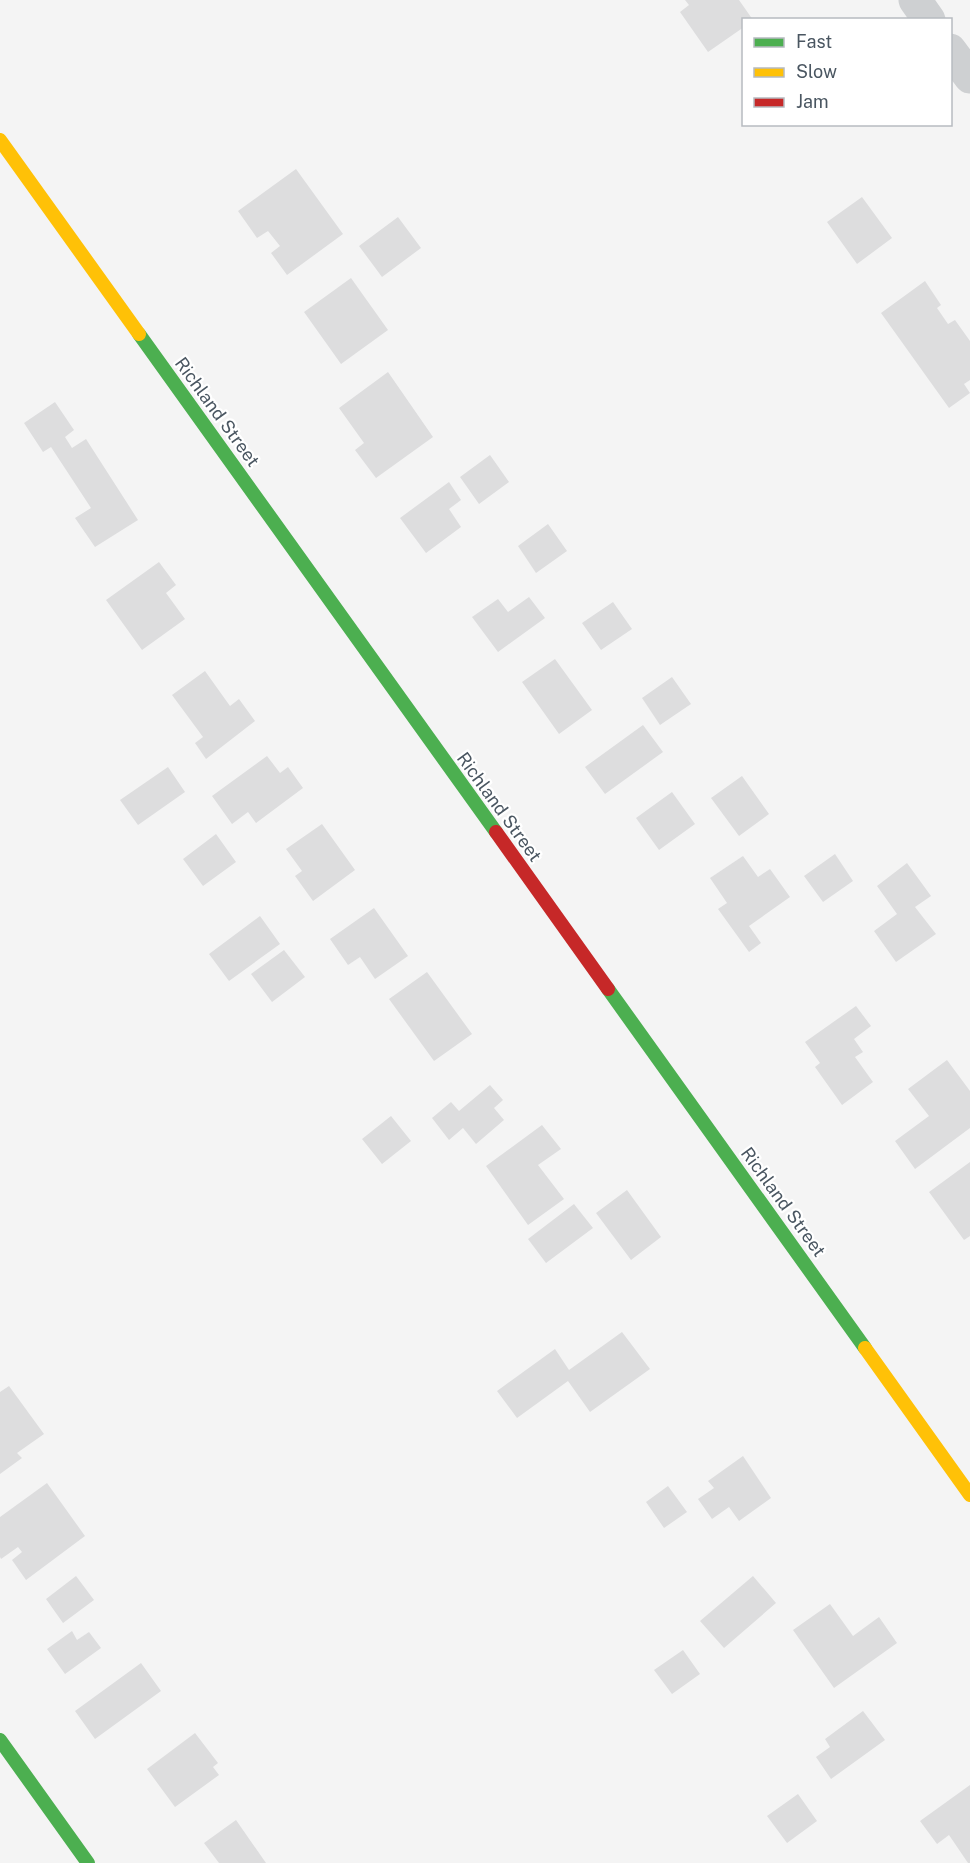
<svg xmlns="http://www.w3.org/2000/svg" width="970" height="1863" font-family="'Public Sans',sans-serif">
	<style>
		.building { fill: #ddddde }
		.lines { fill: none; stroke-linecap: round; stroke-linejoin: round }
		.street { stroke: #ced0d2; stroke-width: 33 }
		.fast { stroke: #4caf50; stroke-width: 14 }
		.slow { stroke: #ffc107; stroke-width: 14 }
		.jam { stroke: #c62828; stroke-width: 14 }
		.labels { text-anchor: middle; stroke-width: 4.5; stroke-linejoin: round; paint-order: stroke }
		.street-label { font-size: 18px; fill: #4a5661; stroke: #fff }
	</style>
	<rect width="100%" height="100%" fill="#f4f4f4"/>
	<!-- building -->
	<path class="building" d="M685,0H739L753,20H744V27L708,52L680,12L689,5Z
		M296,169L343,234L287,275L271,253L280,246L268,231L257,238L238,211Z
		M862,197L892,238L857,264L827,222Z
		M398,217L421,248L382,277L359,246Z
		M351,278L388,330L341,364L304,312Z
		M925,281L941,305L937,308L948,324L955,320L970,341V380L964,384L970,393L949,408L881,313Z
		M388,372L433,437L376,478L355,450L364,443L339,408Z
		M55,402L74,430L65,437L72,448L86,439L138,520L95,547L75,518L91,508L51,447L43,452L24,423Z
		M490,455L509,482L479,504L460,477Z
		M449,482L461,500L449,509L461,527L426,553L400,518Z
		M548,524L567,551L536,573L518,546Z
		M159,562L176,585L166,593L185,619L142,650L106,600Z
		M529,597L545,618L498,652L472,617L498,599L508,612Z
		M613,602L632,629L601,650L582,623Z
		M555,659L592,710L559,734L522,682Z
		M205,671L230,706L239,699L255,721L206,759L195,743L203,737L172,695Z
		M672,677L691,704L660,725L642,698Z
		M643,725L663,752L605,794L585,767Z
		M267,756L280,773L288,767L303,788L256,823L248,812L232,824L212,796Z
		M168,767L185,792L138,825L120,800Z
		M742,776L769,814L739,836L711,798Z
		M672,792L695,824L659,850L636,818Z
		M322,824L355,870L313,901L295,876L302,871L286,849Z
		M216,834L236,862L203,886L183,859Z
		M835,854L853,881L823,902L804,876Z
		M743,856L758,877L770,869L790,897L749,926L761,943L749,952L718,909L727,903L710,878Z
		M907,863L931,896L915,907L936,934L896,962L874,931L897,914L877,886Z
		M374,908L408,956L375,979L360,957L348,965L330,939Z
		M260,916L280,944L229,981L209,954Z
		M284,950L305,977L272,1002L251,974Z
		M427,972L472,1034L434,1061L389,999Z
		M856,1006L871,1026L854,1039L863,1052L855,1057L873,1082L842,1105L815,1067L820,1063L805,1042Z
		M947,1060L970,1091V1128L915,1169L895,1141L929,1116L908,1089Z
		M490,1085L503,1100L494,1108L504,1120L476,1144L463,1128L449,1140L432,1118L451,1102L459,1111Z
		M391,1116L411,1141L382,1164L362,1139Z
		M542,1125L561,1149L538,1165L564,1199L528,1225L486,1166Z
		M970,1162V1236L964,1240L929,1192Z
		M627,1190L661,1237L631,1260L596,1213Z
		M574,1204L593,1228L546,1263L528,1239Z
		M622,1332L650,1369L590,1412L568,1381L517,1418L497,1391L555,1349L569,1370Z
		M9,1386L44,1434L17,1453L22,1458L0,1474V1392Z
		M743,1456L771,1498L739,1521L729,1507L712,1519L698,1499L714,1488L708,1481Z
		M47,1483L85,1536L26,1580L12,1560L22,1552L18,1547L1,1559L0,1557V1517Z
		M668,1486L687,1512L664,1528L646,1502Z
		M76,1576L94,1600L63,1623L46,1599Z
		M753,1576L776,1603L724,1648L700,1621Z
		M830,1604L853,1636L879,1617L897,1643L834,1688L793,1630Z
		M72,1631L77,1640L89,1632L101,1648L65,1674L47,1649Z
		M683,1650L700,1674L672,1694L654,1670Z
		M141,1663L161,1691L95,1739L75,1711Z
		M863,1711L885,1740L831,1779L816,1757L830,1747L825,1739Z
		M195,1733L218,1763L213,1767L219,1775L175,1807L147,1769Z
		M970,1785V1863H968L949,1835L937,1844L920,1821Z
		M798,1794L817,1821L787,1843L767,1816Z
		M236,1820L266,1863H219L204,1843Z"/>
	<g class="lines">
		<!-- street -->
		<path class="street" d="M915,0L929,20
			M950,50L970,77"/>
		<!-- fast -->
		<path class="fast" d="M139,334L496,832
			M608,989L865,1348
			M0,1740L88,1863"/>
		<!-- slow -->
		<path class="slow" d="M0,140L139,334
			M865,1348L970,1495"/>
		<!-- jam -->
		<path class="jam" d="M496,832L608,989"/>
	</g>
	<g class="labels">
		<!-- street labels -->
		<g class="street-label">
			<text transform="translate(217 412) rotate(54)" y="6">Richland Street</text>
			<text transform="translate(499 807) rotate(54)" y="6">Richland Street</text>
			<text transform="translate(783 1202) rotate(54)" y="6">Richland Street</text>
		</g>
	</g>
	<!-- legend -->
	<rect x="742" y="18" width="210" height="108" fill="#ffffff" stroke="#b7bbc0" stroke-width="1.5"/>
	<rect x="754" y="38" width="30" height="9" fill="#4caf50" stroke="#b7bbc0" stroke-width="1.5"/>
	<text x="796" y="48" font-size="18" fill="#4a5661">Fast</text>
	<rect x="754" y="68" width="30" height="9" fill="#ffc107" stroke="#b7bbc0" stroke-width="1.5"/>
	<text x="796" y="78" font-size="18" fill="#4a5661">Slow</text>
	<rect x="754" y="98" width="30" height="9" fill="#c62828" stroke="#b7bbc0" stroke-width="1.5"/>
	<text x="796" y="108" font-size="18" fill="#4a5661">Jam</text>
</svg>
